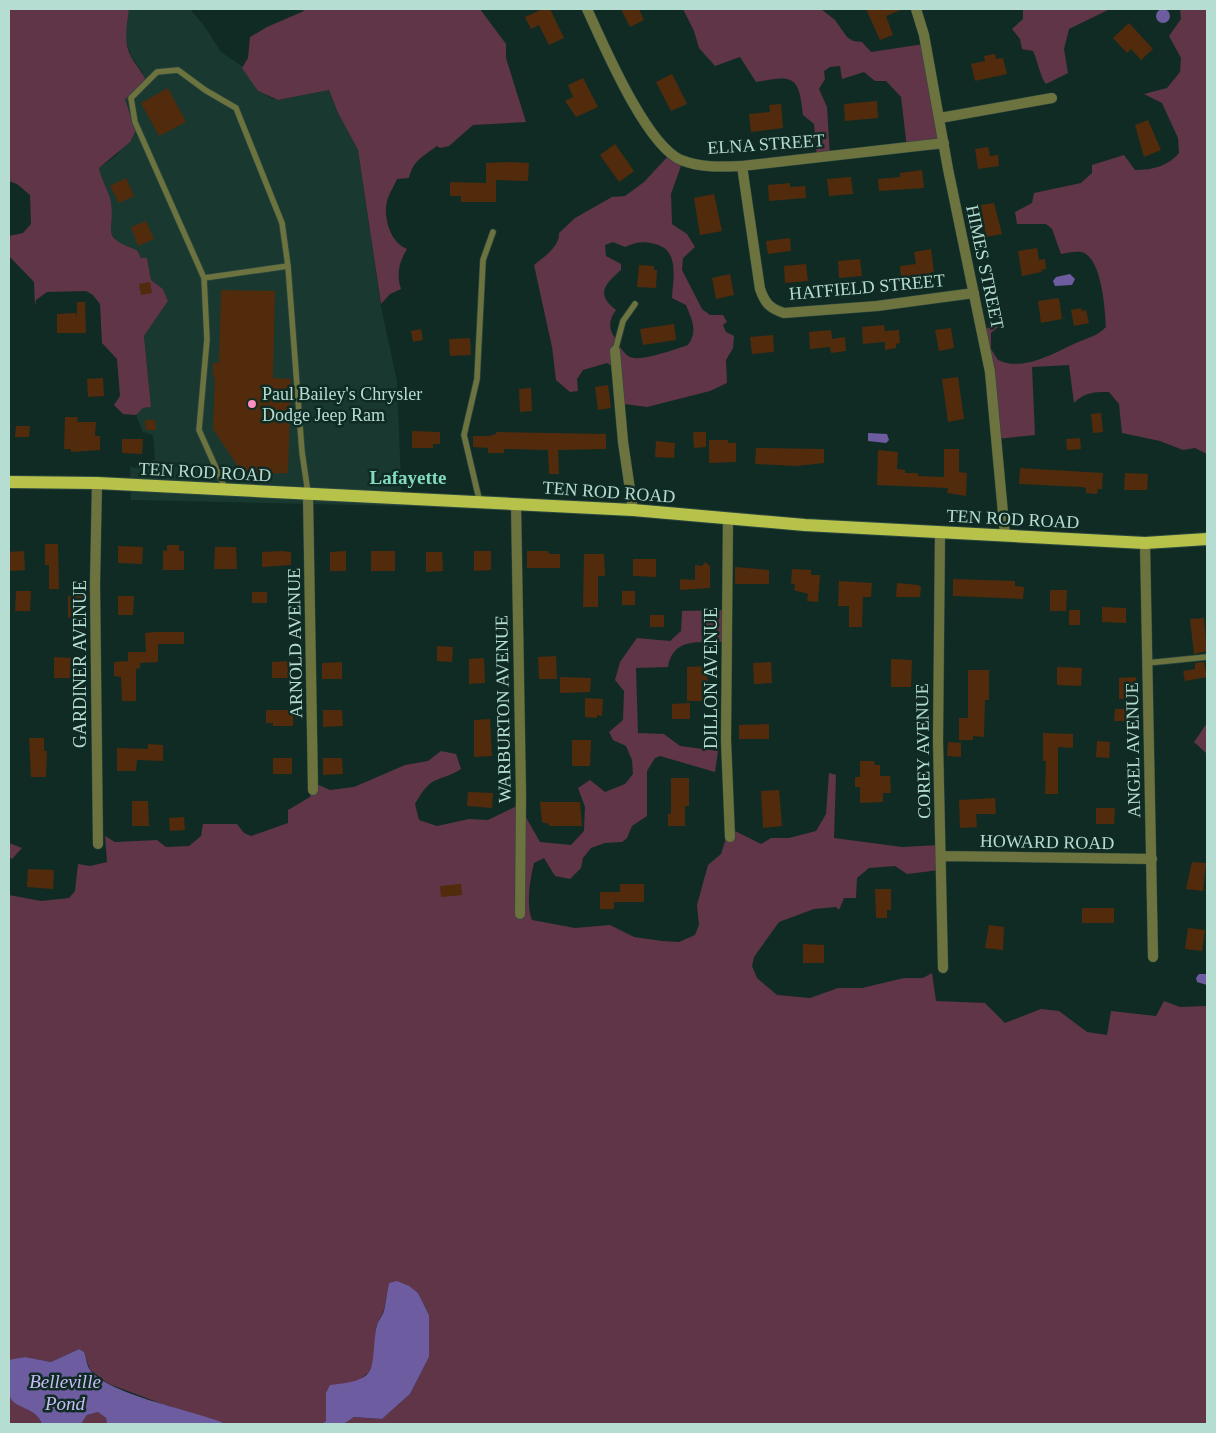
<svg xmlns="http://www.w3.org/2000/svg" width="1216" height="1433" font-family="Georgia,serif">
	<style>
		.built { fill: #193830 }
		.green { fill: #603547; fill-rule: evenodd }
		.water { fill: #6e5ca1 }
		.building { fill: #522b0d }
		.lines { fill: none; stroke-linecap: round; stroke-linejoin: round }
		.service-casing { stroke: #2b4740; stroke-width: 7 }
		.minor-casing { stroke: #2b4740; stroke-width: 11 }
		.primary-casing { stroke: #2b4740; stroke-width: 14 }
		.service { stroke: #6d733e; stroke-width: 5.5 }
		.minor { stroke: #6d733e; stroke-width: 10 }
		.primary { stroke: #b7c24b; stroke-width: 12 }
		.poi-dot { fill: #fe8ebe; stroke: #102b24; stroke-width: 2 }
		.labels { text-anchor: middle; stroke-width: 5; stroke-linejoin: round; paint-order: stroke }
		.street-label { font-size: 18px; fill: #b6ddd1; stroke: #102b24 }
		.poi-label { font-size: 18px; fill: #b6ddd1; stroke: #102b24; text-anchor: start }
		.neighbourhood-label { font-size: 19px; font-weight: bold; fill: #84d9c1; stroke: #102b24 }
		.water-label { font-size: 19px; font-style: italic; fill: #c8bbf6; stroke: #102b24 }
	</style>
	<rect width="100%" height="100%" fill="#102b24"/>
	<!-- built -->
	<path class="built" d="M129,9H190L206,28L221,52L243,67L258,91L273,99L278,100L329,90L338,113L358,150L381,307L397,381L402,506L131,500L130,466L135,468L155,459L153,435L143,432L136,415L143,408L151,407L144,336L168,301L163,289L151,280L147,258H141L137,250L117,243L110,232L111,201L100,177L99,168L117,155L138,126L131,117L125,99L143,73L131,56L125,37Z"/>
	<!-- green -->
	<path class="green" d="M9,9H129C127,25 123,41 131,57C137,67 144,74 148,85L125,99L131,117L138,126L130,142L99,168C101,180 109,191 111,202C115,234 99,236 137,250L141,258H147L151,280L163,289L168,301L144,336L151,407L143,408L136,415L123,414L114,405L120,396L117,359L102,343L100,304L93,295L86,291L47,292L36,300L35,306L34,282L9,256V236L23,233L31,224L30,195L17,184L9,181Z
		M301,9H480L506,44V58L526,122L473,125L449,146L440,148L437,146C424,156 413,160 409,178L397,179C394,186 389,194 387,201C383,217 390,243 407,249C399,262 396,274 401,289L390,294L381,304L358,150L338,113L329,90L278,100L258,91L242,68L248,58L250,37L267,27L304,11Z
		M683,9H821L835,20L847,37L853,41L862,42L871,52L924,44L945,149L911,151L907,148L901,97L886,81H875L864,72L842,79L840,66L830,67L824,71L825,79L819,89L827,107L830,157L817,158L814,124L803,115C799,75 793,75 756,82L740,57L715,66L699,48L694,31Z
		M1023,9H1110L1069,29L1064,49L1068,73L1046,84C1040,77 1038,61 1033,51L1022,49L1020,39L1012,29L1023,19Z
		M1180,9H1207V454L1195,448L1183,450L1160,441L1122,433L1119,404L1109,392C1094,392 1085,392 1074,403L1069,365L1032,367L1035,435L997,439L982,330L1004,322L991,333V349L998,360C1023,372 1054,353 1076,343C1087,338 1098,336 1106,327C1105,310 1102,256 1081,252C1075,251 1067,253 1061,254L1052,229L1046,224H1017L1015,212L1032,203L1034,193L1081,183L1092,173V165L1124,155L1135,170C1153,170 1168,166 1179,153L1178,138L1162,103L1144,94L1167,88L1180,72L1181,58L1169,36L1181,19Z
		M670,154L683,160L671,194L672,224L687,234L695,247L683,258L682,270L702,309L710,315H723L727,322L723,325L726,332L734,336L733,348L726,360L727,383L710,391L647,407L624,404L618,370L607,363L583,370L577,379L578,391L570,392L556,380L552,347L534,265C544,257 560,246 559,233L575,218L612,197L625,196L644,182ZM613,242L625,247C636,242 643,241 655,244C680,250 673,278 672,298L686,305C692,320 698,331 688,345C676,349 641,362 630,357C622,353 618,342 613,335C608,326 610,318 616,310C595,294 605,284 621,270V264L606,256L605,245Z
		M725,610L726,642C701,643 673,636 668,667L636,668L638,733L664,734L680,746L718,751L715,772L660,756L655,758L647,771V816L632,826L627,838L622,842L605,843L591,848L583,858L581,868L570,879L555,876L544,858L534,863C530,879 526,905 532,920L575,928L610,925L634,937L662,941L679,942L695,935L699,925L697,905L708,865L721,854L729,828L761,844L771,838H789L816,831L826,814L829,773L836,775L834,838L902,847L940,845V870L907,874L895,866L869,868L857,878L856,898H844L839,910L836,907L814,909L779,922L754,957L752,966L757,978L777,995L810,998L838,988H862L904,978H923L932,973L936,1001L985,1003L1005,1023L1041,1009L1059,1011L1087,1032L1107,1035L1111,1011L1156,1016L1164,1001L1180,1007L1207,1006V1424H344L354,1417L382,1419L410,1394L429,1357V1315L418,1293L389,1284L384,1310L376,1327L375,1360L369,1372L356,1383L326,1393V1421L322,1424H226L165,1405L109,1384L90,1370L84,1352L79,1349L51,1362L25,1357L9,1361V895L41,901L69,898L75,891L78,864L90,866L107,862L105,836L115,842L157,840L166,847L189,846L201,836L203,824H237L244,833L251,836L288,823V810L310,797L314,783L330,790L354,787L405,765L428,761L441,751L456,754L461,769C437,784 433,772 415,804L419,820L437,826L469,819L488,820L519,805L540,842L571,845L584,831L585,807L578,788L590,780L605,792L625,784L633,774L632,760L626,746L613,740L609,732L623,720L624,691L615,680L620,662L637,638L670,641L681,631L682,611Z
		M1207,723V754L1194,742Z
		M9,843L22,848L12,859L9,857Z
		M9,1395C17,1409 36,1408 42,1424H9Z
		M98,1412L106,1418L107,1424H81L87,1415Z"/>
	<!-- water -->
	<path class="water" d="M1156 16a7 7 0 1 1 14 0a7 7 0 1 1-14 0Z
		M1070,274L1075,279L1072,285L1055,286L1053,281L1056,277Z
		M868,433L887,434L889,440L886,443L868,441Z
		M1199,974H1207V985L1197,982L1196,978Z
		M397,1281L409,1286L418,1293L429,1315V1357L410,1394L382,1419L354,1417L344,1424H322L326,1421V1393L330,1385C381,1380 370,1370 376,1329C377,1322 382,1317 384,1311C386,1302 387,1292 389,1283Z
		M79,1349L84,1352C86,1357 87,1366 90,1370C111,1396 194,1410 226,1424H107L106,1418L98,1412L87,1415L81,1424H42C36,1407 15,1409 10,1397C6,1388 8,1370 9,1360L25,1357L51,1362Z"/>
	<!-- building -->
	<path class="building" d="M543,9H550L564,38L549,45L539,25L531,29L525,17Z
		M621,9H639L644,20L630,27Z
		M866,9H903L886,16L893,35L880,40Z
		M1129,23L1153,49L1141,60L1131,49L1127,53L1113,38Z
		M995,54L996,59L1003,58L1007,74L975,81L971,64L985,61L984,56Z
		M672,74L687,104L671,111L656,82Z
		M583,78L598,107L576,117L565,101L573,97L568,85Z
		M168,88L186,122L159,136L141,103Z
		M877,101L878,118L845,121L844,104Z
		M781,104L783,128L751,132L749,114L770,112L769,105Z
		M1148,120L1161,150L1144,157L1135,125Z
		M615,144L634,171L619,182L600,155Z
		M988,147L990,156L998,155L999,166L978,169L975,149Z
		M510,162L529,163L528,181L496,180V202H461V196H450V182L486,183V163Z
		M922,170L924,188L879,191L878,179L900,177V173Z
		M851,177L853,194L829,196L827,179Z
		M126,178L134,196L119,203L110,186Z
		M790,183V187L805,186L806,198L769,201L768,185Z
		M714,194L722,231L700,235L694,198Z
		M994,203L1002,234L986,237L981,205Z
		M146,221L154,239L138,246L131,227Z
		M790,238L791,251L768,254L766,241Z
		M1037,248L1039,260L1045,259L1046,269L1041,270L1042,272L1022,276L1018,251Z
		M931,249L934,272H931L932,278L920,280L919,276L901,278L900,266L916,264L914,252Z
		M860,259L862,276L839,278L838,261Z
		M806,264L808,281L785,283L784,266Z
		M639,265L654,266V270H657L656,288L637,287Z
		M730,274L734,295L716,299L712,278Z
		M150,282L152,293L141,295L139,284Z
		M221,290L275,291L273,378L291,379L288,473L256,474V472L241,471L213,429L215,377H213V363H219Z
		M1059,298L1062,319L1041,323L1038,301Z
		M77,302H85L86,333H57V314L76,313L77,318Z
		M1081,308L1082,311L1086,310L1089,323L1074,326L1071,310Z
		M674,324L676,340L643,345L640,329Z
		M884,325L885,331L899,330L900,343L896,344V348L885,350V342L863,344L862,327Z
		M951,328L954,348L939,351L935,330Z
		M421,329L423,340L413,342L411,331Z
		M831,330L832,339L845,337L846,351L831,353L830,347L810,349L809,332Z
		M773,335L774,352L752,354L750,337Z
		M470,338L471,355L450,356L449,339Z
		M958,377L964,419L948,422L942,379Z
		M103,378L104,396L88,397L87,379Z
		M608,385L611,408L598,410L595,387Z
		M531,388L532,411L520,412L519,389Z
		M1101,413L1103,432L1093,433L1091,414Z
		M65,417H78L77,422H96L95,436H100V450L71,452V449H64Z
		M145,420H155L156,430H146Z
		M16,426H30L29,437H15Z
		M412,431L440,432V444H433V448H412Z
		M496,432L606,434V449L558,450L559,474H549L548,450L504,449V453H488V448L473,447V436H489L496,434Z
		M693,432H706V447L694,448Z
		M1080,438L1081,449L1067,450L1066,439Z
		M122,439H143L142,454L122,453Z
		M709,440H728V443H736V462L709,463Z
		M656,441L675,443L674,458L655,457Z
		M756,448L824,449V463L796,466L755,464Z
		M944,449H959V472L967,473L966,496L947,493L948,488L877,485L878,450L898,452L897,469L905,470V473H918V476L944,477Z
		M1020,468L1103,473L1102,489H1098L1097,494L1086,493V488L1082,487L1019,484Z
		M1125,473L1148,474L1147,490H1124Z
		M45,544H58L59,589H49V565H45Z
		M167,545H179V551H184V570H163V550L167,551Z
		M118,546L143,547L142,564L118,563Z
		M215,547H236L237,569H214Z
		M24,551L25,570L9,571V552Z
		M282,551L291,552V565L262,567V552Z
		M346,551V571H330V552Z
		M371,551H395V571H371Z
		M474,551H491V570L474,571Z
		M527,551H548L549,554H560V568H527Z
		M426,552H442L443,571L426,572Z
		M584,554H604L605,576H598V607H583Z
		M633,559H656V577L633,576Z
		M705,562L710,566V588L680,590V579L695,580V565L702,566Z
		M735,567L769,570V584H735Z
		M792,569L811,570V575H820L818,602L807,601L808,594L794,590L795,584H791Z
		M953,579L1015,581V586L1024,587L1023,599L953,596Z
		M839,581L872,583L871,597H863L862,627H849V606H838Z
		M897,583L918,585L921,587L920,597H896Z
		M1050,590H1067L1066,611H1050Z
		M16,591H31L30,611H15Z
		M622,591H635V605H622Z
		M252,592H267V603H252Z
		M68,596H83L82,618H68Z
		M118,596H134L133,615H118Z
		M1102,607L1126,608V623L1102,622Z
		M1069,610H1080V625H1069Z
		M650,615H664V627H650Z
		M1204,618L1207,651L1194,654L1190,619Z
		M155,632H184V644H158V662L140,663V668L136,669V701H122L121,677L114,676V662L128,661V652H146L145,633Z
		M437,646L453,647L452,662L437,661Z
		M556,656L557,679H539L538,657Z
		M54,657L71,658L70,678H54Z
		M484,658L485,683L469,684V659Z
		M891,659L912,660L911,687H891Z
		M291,661L292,678H272V662Z
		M342,662V679H322V663Z
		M771,662L772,683L754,684L753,663Z
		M1204,662L1207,677L1185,681L1183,671L1195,669V663Z
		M707,666L708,688H702V701H687V667Z
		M1057,667L1082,668L1081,686L1057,685Z
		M968,670H989V700H985L984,737L973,736V740H959V718H968Z
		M560,677L591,678L590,692L560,693Z
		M1136,677V698L1119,699V678Z
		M585,698L603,699L602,716L597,715V718L585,717Z
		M690,703V719H672V704Z
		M1115,709H1128V721H1114Z
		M266,710H293V726H273V723H266Z
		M323,710H342L343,726L323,727Z
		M490,719L492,756L474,757V720Z
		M769,724V739H739V725Z
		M1043,733L1073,734V748L1058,747V794H1045L1046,761H1043Z
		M29,738H44V751H47L46,777H31Z
		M572,740H591L590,766H572Z
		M1097,741L1110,742L1109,758L1096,757Z
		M948,742L961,743V757L947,756Z
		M148,744L163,745V761L137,760L136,771H117V748L148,749Z
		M273,758H292V774H273Z
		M323,758H342L343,774L323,775Z
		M860,761H874L875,765H880V776H890L891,793H883V802L860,803V787H855V777H860Z
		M671,778H689V806H685V826H668V814H671Z
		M779,790L782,826L763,828L761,791Z
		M468,792L493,793L492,808L467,806Z
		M995,798L996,814H976L977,827L960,828L959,800Z
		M132,801H148L149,826H132Z
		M540,802H580L582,826H549V824L542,822Z
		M1096,808H1115L1114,824H1096Z
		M184,817L185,830L170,831L169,818Z
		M1192,862L1206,863L1203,891L1186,889Z
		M28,869L54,870L53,889L27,887Z
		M461,884L462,895L441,897L440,886Z
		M620,884H644V902H614V909H600V892H620Z
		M875,889H891V910H887V918H876Z
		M1082,908H1114V923H1082Z
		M989,925L1004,927L1003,950L985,948Z
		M1188,928L1205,930L1202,951L1185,949Z
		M803,944L824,945V963H803Z"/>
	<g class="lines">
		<defs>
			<path id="service" d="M204,278L288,266
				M615,351L623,321L635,304
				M225,488L199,430L207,339L204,278L135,122L131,98L157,72L178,70L205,90L236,108L282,223L288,266L302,452L308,493
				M480,503L464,435L477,379L483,260L493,232
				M1147,663L1207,657"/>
			<path id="minor" d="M587,9C604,46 646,145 681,160C702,168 720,167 742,166L944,143
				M916,9L924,35L948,169L990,372L1005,535
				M940,118L1052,98
				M742,166L760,289C765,303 769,308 784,313L877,306L974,293
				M615,351L623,442L633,510
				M97,483L95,584L98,844
				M308,495L313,790
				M516,504L521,794L520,914
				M728,518L726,740L730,837
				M940,533L938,741L943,968
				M1145,543L1153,957
				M941,856L1152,859"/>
			<path id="primary" d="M9,482L97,483L633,510L805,525L1145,543L1207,539"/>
		</defs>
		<!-- service casing -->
		<use href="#service" class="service-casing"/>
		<!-- minor casing -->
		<use href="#minor" class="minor-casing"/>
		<!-- primary casing -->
		<use href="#primary" class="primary-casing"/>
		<!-- service -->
		<use href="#service" class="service"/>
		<!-- minor -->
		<use href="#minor" class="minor"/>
		<!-- primary -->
		<use href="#primary" class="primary"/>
	</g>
	<!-- markers -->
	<circle class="poi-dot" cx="252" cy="404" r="5"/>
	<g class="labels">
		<!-- street labels -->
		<g class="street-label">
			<text transform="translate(766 144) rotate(-4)" y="6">ELNA STREET</text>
			<text transform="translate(985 267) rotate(78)" y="6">HIMES STREET</text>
			<text transform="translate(867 287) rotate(-5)" y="6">HATFIELD STREET</text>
			<text transform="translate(205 472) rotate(3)" y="6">TEN ROD ROAD</text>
			<text transform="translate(609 492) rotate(4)" y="6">TEN ROD ROAD</text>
			<text transform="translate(1013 519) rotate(3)" y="6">TEN ROD ROAD</text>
			<text transform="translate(295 643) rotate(-91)" y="6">ARNOLD AVENUE</text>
			<text transform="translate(80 664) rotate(-90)" y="6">GARDINER AVENUE</text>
			<text transform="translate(711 678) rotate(-90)" y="6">DILLON AVENUE</text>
			<text transform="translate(503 709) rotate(-91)" y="6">WARBURTON AVENUE</text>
			<text transform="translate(1133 750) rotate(-91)" y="6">ANGEL AVENUE</text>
			<text transform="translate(923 751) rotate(-91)" y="6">COREY AVENUE</text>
			<text transform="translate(1047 842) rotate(1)" y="6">HOWARD ROAD</text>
		</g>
		<!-- poi labels -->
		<g class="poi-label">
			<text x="262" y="400">Paul Bailey's Chrysler<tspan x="262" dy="21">Dodge Jeep Ram</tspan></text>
		</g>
		<!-- neighbourhood labels -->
		<g class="neighbourhood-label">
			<text x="408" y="484">Lafayette</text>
		</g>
		<!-- water labels -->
		<g class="water-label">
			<text x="65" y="1388">Belleville<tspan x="65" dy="22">Pond</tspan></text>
		</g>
	</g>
	<!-- border -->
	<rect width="1216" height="1433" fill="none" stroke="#b6ddd1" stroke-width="20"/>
</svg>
